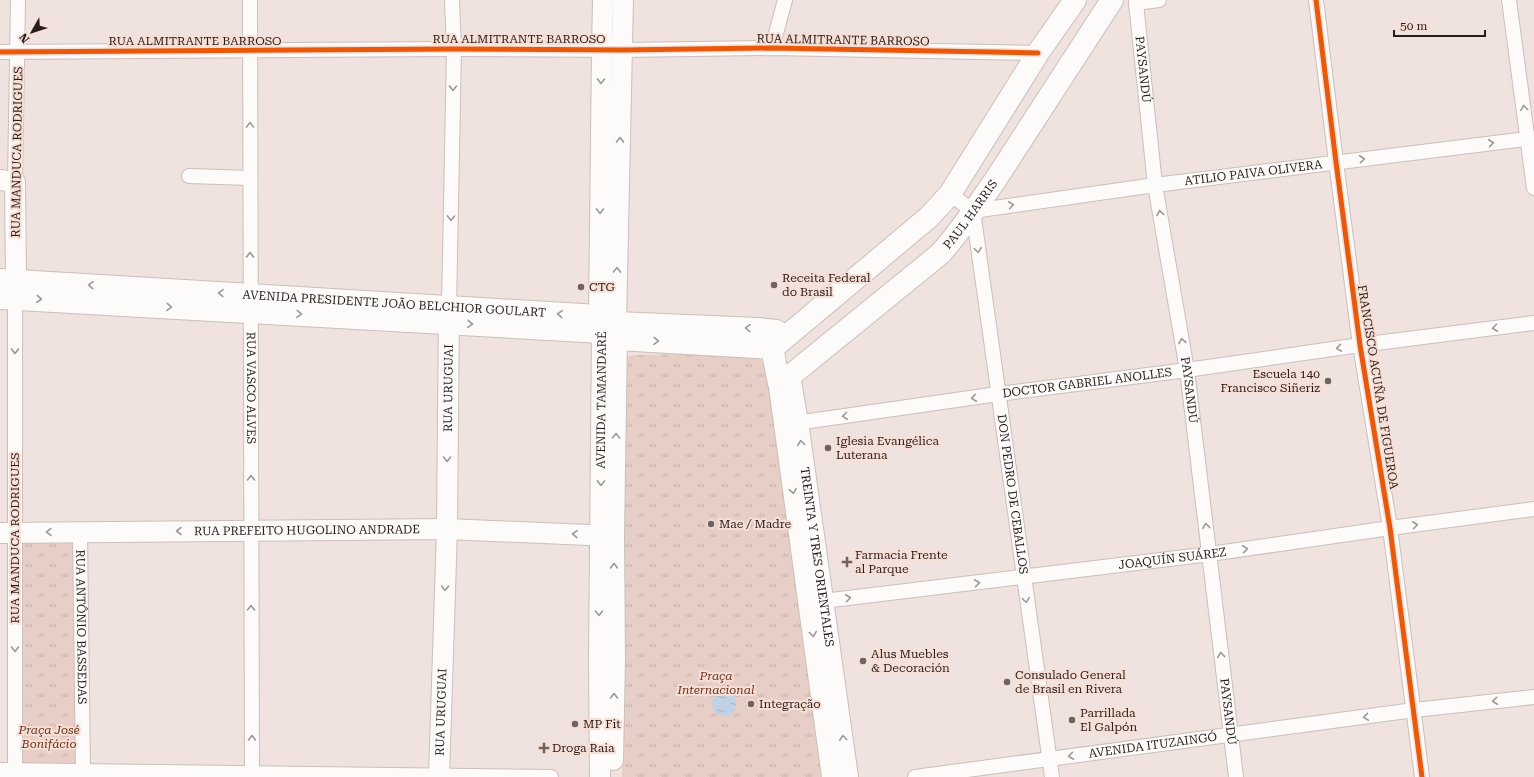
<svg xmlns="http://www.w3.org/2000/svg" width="1534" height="777" font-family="'Roboto Serif',serif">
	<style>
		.grass { fill: url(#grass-tufts) }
		.water { fill: url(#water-ripples) }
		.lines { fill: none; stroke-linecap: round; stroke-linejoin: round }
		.street-casing { stroke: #cabfbc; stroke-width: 16 }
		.secondary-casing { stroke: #cabfbc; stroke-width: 22 }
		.highway-casing { stroke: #cabfbc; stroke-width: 24 }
		.street { stroke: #fdfbfa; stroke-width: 14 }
		.secondary { stroke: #fdfbfa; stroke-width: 20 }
		.highway { stroke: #fdfbfa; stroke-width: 22 }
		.cycleway-casing { stroke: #f8dfd6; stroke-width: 8 }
		.cycleway { stroke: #e8590c; stroke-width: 5 }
		.oneway { stroke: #9d9896 }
		.poi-dot { fill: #6d635f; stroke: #f8dfd6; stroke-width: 1.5 }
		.labels { text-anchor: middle; stroke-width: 4; stroke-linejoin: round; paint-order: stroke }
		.street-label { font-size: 12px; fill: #271e1b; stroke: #f8dfd6 }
		.poi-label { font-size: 12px; fill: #271e1b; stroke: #f8dfd6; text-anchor: start }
		.park-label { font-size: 12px; font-style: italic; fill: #693420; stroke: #f8dfd6 }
	</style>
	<defs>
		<pattern id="grass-tufts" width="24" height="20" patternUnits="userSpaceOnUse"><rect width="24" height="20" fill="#e7cfc7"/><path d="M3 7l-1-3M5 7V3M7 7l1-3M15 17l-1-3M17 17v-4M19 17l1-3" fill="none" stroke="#c6b1aa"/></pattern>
		<pattern id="water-ripples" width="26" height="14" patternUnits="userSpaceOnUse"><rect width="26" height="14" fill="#c3d1e6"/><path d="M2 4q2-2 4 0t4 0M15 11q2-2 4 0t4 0" fill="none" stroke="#a8b3c5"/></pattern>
	</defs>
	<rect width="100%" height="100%" fill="#f0e2de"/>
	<!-- grass -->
	<path class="grass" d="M753,353L763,362L767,372L824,777H622L623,364L626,357L633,355Z
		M80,531L83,771L15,770V533Z"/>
	<!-- water -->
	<path class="water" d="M712 704a12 12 0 1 1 24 0a12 12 0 1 1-24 0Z"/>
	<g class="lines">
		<defs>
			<g id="street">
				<path id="s1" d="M250,0L252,777"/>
				<path d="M1316,0L1336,162L1360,345L1390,528L1422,777"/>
				<path d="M1509,0L1534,188"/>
				<path id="s2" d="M1136,3L1155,185L1187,370L1236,777"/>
				<path d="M1136,3L1159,0"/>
				<path d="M772,48L785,0"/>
				<path d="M0,52L454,49L622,50L772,48L1038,53"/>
				<path d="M189,176L250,178"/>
				<path d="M15,182L18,0"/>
				<path d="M950,194L973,211"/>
				<path id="s3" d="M973,211L1052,777"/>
				<path id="s4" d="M973,211L1155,185L1534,138"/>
				<path d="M449,308L454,49L452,0"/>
				<path id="s5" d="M789,424L998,394L1187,370L1360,345L1534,323"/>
				<path id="s6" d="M80,531L83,771"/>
				<path id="s7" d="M815,602L1210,554L1390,528L1534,509"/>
				<path d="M0,770L551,777"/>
				<path d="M15,777V291"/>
				<path id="s8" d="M915,777L1414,710L1534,697"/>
			</g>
			<g id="secondary">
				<path d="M0,180L15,182L16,280"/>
				<path id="s9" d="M790,376L798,422L848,777"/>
				<path d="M779,387L832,777"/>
				<path id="s10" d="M0,533L447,529L612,536"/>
				<path d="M613,760L615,659L614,536L617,339L616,323L623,0"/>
				<path id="s11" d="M439,777L447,529L449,308"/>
				<path id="s12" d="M600,777L599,659L602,332L599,316L602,49L603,0"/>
			</g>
			<g id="highway">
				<path id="s13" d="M0,280L599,316L616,323L758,329L776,331L785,337"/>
				<path d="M0,298L602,332L617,339L772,348"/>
				<path d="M775,346L929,217L950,194L1038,53L1075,0"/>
				<path id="s14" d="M772,348L779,383L790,376L940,254C960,232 976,207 994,182L1112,0"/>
			</g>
		</defs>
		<!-- street casing -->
		<use href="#street" class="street-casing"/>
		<!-- secondary casing -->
		<use href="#secondary" class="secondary-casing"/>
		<!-- highway casing -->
		<use href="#highway" class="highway-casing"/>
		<!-- street -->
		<use href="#street" class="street"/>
		<!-- secondary -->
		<use href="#secondary" class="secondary"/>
		<!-- highway -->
		<use href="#highway" class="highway"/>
		<defs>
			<path id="cycleway" d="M1316,0L1336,162L1360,345L1390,528L1422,777
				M0,52L454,49L622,50L772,48L1038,53"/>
		</defs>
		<!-- cycleway casing -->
		<use href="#cycleway" class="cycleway-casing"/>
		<!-- cycleway -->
		<use href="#cycleway" class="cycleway"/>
	</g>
	<!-- one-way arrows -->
	<defs><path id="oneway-chevron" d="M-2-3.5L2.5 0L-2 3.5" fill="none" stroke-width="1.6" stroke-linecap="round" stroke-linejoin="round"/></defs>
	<g class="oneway">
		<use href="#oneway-chevron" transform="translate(601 81) rotate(91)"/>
		<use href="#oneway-chevron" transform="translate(453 88) rotate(91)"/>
		<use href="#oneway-chevron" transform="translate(1524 108) rotate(-97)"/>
		<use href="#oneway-chevron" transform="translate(250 125) rotate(-90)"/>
		<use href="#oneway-chevron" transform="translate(620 140) rotate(-89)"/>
		<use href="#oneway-chevron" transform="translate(1491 143) rotate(-7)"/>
		<use href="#oneway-chevron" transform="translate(1362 159) rotate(-7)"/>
		<use href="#oneway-chevron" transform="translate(1011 205) rotate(-8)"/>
		<use href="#oneway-chevron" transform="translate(600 211) rotate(91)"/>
		<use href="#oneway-chevron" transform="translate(1160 213) rotate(-100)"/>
		<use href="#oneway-chevron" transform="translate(451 218) rotate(91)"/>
		<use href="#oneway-chevron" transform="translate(978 250) rotate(82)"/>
		<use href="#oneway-chevron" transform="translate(250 255) rotate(-90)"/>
		<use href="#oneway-chevron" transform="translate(617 270) rotate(-89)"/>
		<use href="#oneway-chevron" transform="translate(91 285) rotate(-176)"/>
		<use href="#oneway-chevron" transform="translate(221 293) rotate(-177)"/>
		<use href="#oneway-chevron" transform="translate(39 299) rotate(3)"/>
		<use href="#oneway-chevron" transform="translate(169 307) rotate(3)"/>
		<use href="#oneway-chevron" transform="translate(299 314) rotate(3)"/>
		<use href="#oneway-chevron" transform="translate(560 314) rotate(-177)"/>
		<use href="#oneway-chevron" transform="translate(470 324) rotate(3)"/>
		<use href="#oneway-chevron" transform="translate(748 328) rotate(-178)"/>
		<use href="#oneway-chevron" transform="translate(1495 328) rotate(173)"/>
		<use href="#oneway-chevron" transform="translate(656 341) rotate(3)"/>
		<use href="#oneway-chevron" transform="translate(1182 341) rotate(-100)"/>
		<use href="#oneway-chevron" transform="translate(1339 348) rotate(172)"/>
		<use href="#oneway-chevron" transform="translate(15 351) rotate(90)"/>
		<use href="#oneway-chevron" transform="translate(974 398) rotate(172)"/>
		<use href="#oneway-chevron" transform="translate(845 416) rotate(172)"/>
		<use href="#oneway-chevron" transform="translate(616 436) rotate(-89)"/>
		<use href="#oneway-chevron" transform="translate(801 443) rotate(-98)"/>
		<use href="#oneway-chevron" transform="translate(447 459) rotate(90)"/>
		<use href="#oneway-chevron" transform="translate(251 478) rotate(-90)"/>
		<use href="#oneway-chevron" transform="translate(601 483) rotate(91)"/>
		<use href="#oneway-chevron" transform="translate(793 491) rotate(82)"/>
		<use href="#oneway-chevron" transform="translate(1415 525) rotate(-7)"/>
		<use href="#oneway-chevron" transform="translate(1206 526) rotate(-97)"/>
		<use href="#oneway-chevron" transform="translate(179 531) rotate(180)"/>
		<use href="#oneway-chevron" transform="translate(49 532) rotate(178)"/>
		<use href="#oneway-chevron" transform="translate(575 534) rotate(-177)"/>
		<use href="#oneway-chevron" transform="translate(1245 549) rotate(-8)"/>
		<use href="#oneway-chevron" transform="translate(614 566) rotate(-90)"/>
		<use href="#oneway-chevron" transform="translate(977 583) rotate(-7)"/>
		<use href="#oneway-chevron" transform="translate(445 588) rotate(92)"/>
		<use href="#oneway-chevron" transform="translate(848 598) rotate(-7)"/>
		<use href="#oneway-chevron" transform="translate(1026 600) rotate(82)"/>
		<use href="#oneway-chevron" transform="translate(251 608) rotate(-90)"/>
		<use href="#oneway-chevron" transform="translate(599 613) rotate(90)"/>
		<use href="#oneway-chevron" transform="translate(813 634) rotate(82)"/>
		<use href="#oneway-chevron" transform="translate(15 649) rotate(90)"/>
		<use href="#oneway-chevron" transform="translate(1221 655) rotate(-96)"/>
		<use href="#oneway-chevron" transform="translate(614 696) rotate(-89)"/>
		<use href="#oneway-chevron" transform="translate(1495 701) rotate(174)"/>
		<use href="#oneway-chevron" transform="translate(1366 717) rotate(172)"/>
		<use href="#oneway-chevron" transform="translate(252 738) rotate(-90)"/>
		<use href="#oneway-chevron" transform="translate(843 738) rotate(-98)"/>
		<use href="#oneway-chevron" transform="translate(1071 756) rotate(173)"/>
	</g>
	<!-- markers -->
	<g class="poi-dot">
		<circle cx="774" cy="285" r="4"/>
		<circle cx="581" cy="287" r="4"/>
		<circle cx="1328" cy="381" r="4"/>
		<circle cx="828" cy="448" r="4"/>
		<circle cx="711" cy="524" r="4"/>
		<path d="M845 556h4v4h4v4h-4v4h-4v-4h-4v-4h4z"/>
		<circle cx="863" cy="661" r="4"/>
		<circle cx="1007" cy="682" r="4"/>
		<circle cx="751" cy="704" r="4"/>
		<circle cx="1072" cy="720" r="4"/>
		<circle cx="575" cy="724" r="4"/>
		<path d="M542 742h4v4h4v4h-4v4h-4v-4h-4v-4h4z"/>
	</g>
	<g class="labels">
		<!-- street labels -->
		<g class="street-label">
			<text x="519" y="43">RUA ALMITRANTE BARROSO</text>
			<text transform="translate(843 40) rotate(1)" y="4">RUA ALMITRANTE BARROSO</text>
			<text x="195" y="45">RUA ALMITRANTE BARROSO</text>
			<text dy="4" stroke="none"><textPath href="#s2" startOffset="67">PAYSANDÚ</textPath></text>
			<text transform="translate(17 152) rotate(-89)" y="4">RUA MANDUCA RODRIGUES</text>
			<text dy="4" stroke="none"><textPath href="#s4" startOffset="283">ATILIO PAIVA OLIVERA</textPath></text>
			<text dy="4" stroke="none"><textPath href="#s14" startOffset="292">PAUL HARRIS</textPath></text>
			<text dy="4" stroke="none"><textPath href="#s13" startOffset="395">AVENIDA PRESIDENTE JOÃO BELCHIOR GOULART</textPath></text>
			<text dy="4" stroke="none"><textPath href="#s5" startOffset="301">DOCTOR GABRIEL ANOLLES</textPath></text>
			<text transform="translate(1378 387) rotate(81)" y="4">FRANCISCO ACUÑA DE FIGUEROA</text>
			<text dy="4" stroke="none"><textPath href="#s1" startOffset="388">RUA VASCO ALVES</textPath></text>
			<text dy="4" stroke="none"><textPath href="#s11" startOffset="389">RUA URUGUAI</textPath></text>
			<text dy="4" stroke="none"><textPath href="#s2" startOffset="391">PAYSANDÚ</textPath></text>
			<text dy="4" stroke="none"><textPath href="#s12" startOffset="377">AVENIDA TAMANDARÉ</textPath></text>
			<text dy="4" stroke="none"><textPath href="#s3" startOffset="286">DON PEDRO DE CEBALLOS</textPath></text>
			<text dy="4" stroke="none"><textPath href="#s10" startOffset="307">RUA PREFEITO HUGOLINO ANDRADE</textPath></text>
			<text transform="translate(15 538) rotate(-90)" y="4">RUA MANDUCA RODRIGUES</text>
			<text dy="4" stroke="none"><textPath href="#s9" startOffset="183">TREINTA Y TRES ORIENTALES</textPath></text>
			<text dy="4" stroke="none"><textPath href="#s7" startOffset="360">JOAQUÍN SUÁREZ</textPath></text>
			<text dy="4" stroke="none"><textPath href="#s6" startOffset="96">RUA ANTÔNIO BASSEDAS</textPath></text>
			<text dy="4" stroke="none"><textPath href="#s2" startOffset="715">PAYSANDÚ</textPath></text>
			<text dy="4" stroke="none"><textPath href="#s11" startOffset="65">RUA URUGUAI</textPath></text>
			<text dy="4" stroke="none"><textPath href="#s8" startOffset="240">AVENIDA ITUZAINGÓ</textPath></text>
		</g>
		<!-- poi labels -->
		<g class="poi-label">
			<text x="782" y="282">Receita Federal<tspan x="782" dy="14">do Brasil</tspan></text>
			<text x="589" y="291">CTG</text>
			<text x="1320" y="378" text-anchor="end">Escuela 140<tspan x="1320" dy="14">Francisco Siñeriz</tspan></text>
			<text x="836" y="445">Iglesia Evangélica<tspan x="836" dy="14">Luterana</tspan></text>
			<text x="719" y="528">Mae / Madre</text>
			<text x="855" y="559">Farmacia Frente<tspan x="855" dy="14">al Parque</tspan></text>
			<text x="871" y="658">Alus Muebles<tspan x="871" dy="14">&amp; Decoración</tspan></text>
			<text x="1015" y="679">Consulado General<tspan x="1015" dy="14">de Brasil en Rivera</tspan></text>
			<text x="759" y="708">Integração</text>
			<text x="1080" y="717">Parrillada<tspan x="1080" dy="14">El Galpón</tspan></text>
			<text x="583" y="728">MP Fit</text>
			<text x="552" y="752">Droga Raia</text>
		</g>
		<!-- park labels -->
		<g class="park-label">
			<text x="716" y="680">Praça<tspan x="716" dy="14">Internacional</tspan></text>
			<text x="49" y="734">Praça José<tspan x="49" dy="14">Bonifácio</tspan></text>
		</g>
	</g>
	<!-- north arrow -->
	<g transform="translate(32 32) rotate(231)" stroke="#f8dfd6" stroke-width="3" paint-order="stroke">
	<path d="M0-3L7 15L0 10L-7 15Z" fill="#271e1b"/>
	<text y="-6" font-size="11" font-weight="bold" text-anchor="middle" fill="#271e1b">N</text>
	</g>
	<!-- scale -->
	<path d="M1394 30v6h91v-6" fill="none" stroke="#271e1b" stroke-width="2"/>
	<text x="1400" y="30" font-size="12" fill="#271e1b" stroke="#f8dfd6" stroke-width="3" paint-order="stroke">50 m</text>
</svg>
